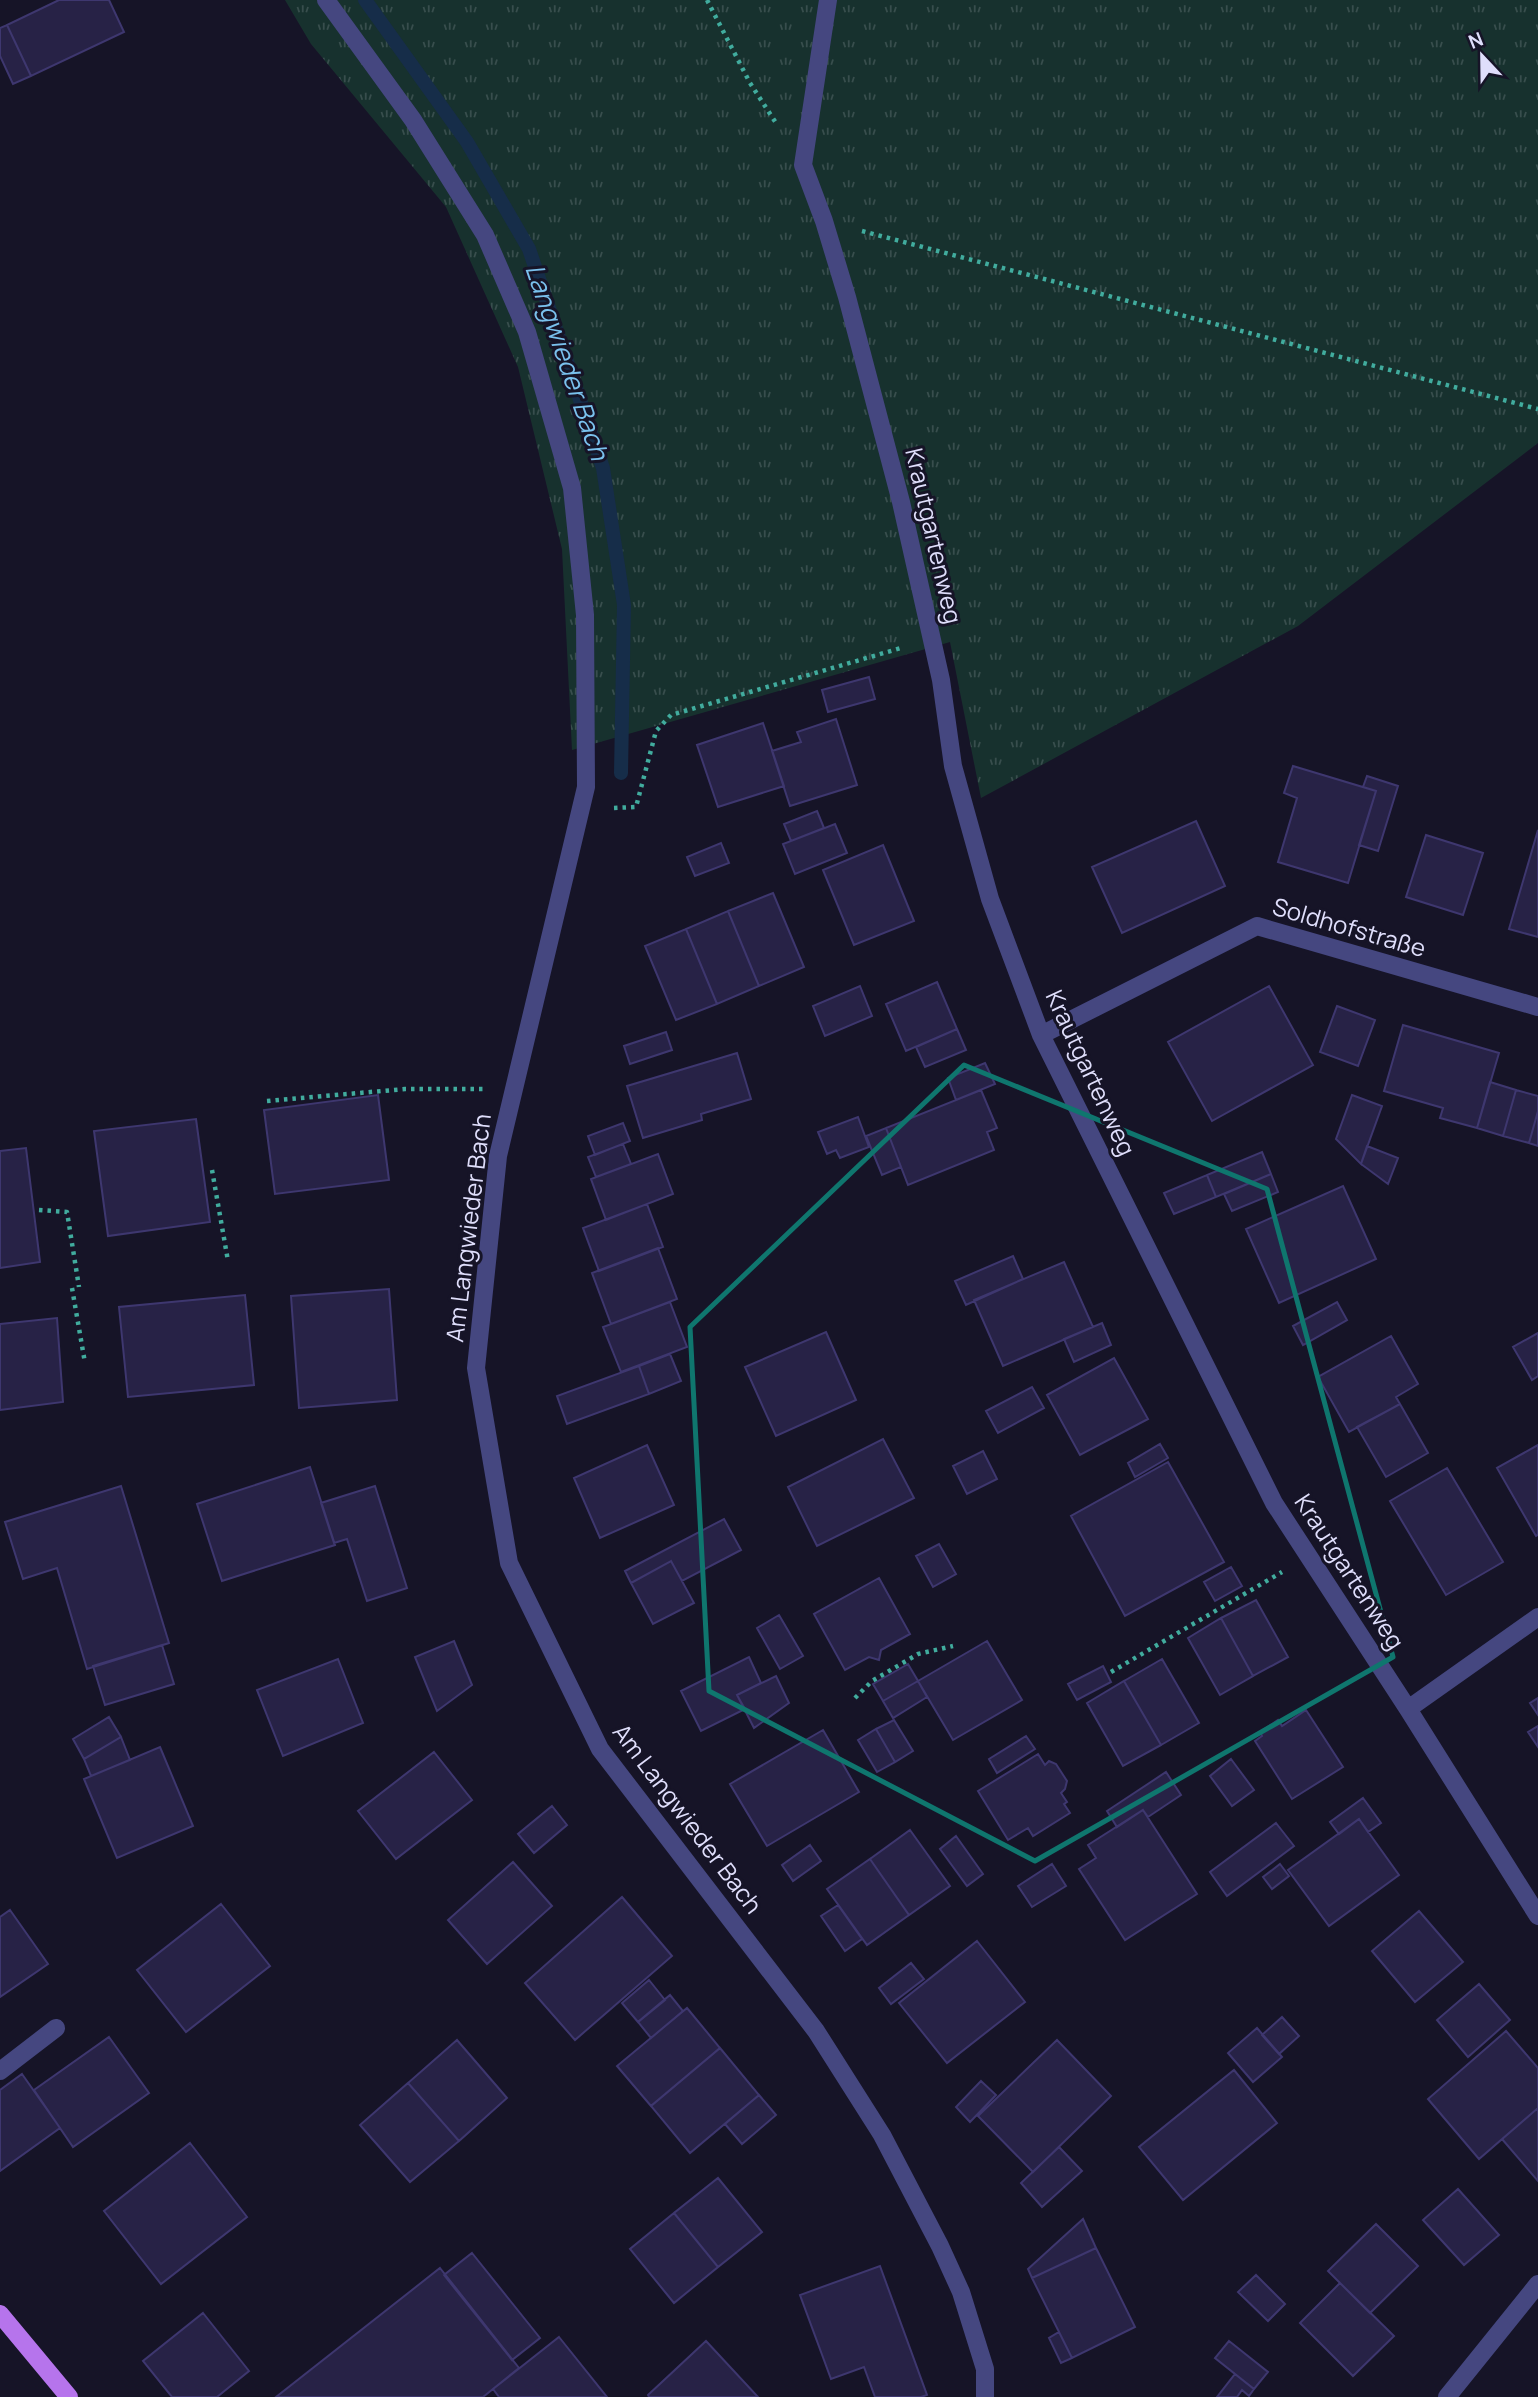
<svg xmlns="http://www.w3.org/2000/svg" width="1538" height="2397" font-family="Manrope,sans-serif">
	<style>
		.grass { fill: url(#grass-tufts) }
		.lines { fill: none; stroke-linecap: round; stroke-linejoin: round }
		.stream { stroke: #162d49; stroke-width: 14 }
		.building { fill: #272246; stroke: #3e376f; stroke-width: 2 }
		.path { stroke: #41ac9e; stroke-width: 4.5; stroke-dasharray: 3.5 5; stroke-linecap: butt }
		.minor { stroke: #454780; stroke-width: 18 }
		.major { stroke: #b674ec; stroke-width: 18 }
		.marked { fill: none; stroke: #0f766e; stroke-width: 5; stroke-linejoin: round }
		.labels { text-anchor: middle; stroke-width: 6; stroke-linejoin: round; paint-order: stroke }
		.street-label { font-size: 24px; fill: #dfdefb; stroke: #161427 }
		.water-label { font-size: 26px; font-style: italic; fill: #7ac1ed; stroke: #161427 }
	</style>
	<defs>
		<pattern id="grass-tufts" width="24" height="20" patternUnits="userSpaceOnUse" patternTransform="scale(1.75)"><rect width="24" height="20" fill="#17312e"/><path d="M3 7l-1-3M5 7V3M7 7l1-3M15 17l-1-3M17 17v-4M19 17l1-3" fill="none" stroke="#384e4d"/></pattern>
	</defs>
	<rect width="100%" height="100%" fill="#161427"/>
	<!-- grass -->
	<path class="grass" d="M285,0H1538V443L1298,626L981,798L950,642L572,750L562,549L518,367L446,207L311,44Z"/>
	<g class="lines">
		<!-- stream -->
		<path class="stream" d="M365,0L467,142L529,249L603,468L624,605L621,773"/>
	</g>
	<!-- building -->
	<path class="building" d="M59,0H109L124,32L31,76L7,25Z
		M7,25L31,76L13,84L0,56V28Z
		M869,677L875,699L828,712L822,690Z
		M836,719L857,785L790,806L772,751L801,742L797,732Z
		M763,723L784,786L718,807L697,745Z
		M1293,766L1376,791L1348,883L1278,862L1297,798L1284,793Z
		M1367,776L1398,786L1378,851L1359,845L1376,791L1363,787Z
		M817,811L824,828L791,841L784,824Z
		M1196,821L1225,886L1122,933L1092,867Z
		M835,824L847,853L795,874L783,844Z
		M1538,830V937L1509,929Z
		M1426,835L1483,853L1463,915L1406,897Z
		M721,843L729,863L695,876L687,857Z
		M883,845L914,921L854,945L823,870Z
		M773,893L804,967L759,986L728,911Z
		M728,911L759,986L717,1004L686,929Z
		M686,929L717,1004L676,1020L645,946Z
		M937,982L957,1029L906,1051L886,1004Z
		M860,986L872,1016L825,1036L813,1006Z
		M1269,986L1313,1065L1212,1121L1168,1042Z
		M1337,1006L1375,1020L1358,1066L1320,1052Z
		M1403,1025L1499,1053L1477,1128L1440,1118L1443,1108L1384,1091Z
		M957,1029L966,1050L925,1067L916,1047Z
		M666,1032L672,1050L630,1064L624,1046Z
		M737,1053L751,1099L701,1114L702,1120L643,1138L627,1086Z
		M985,1063L995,1084L956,1100L948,1078Z
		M1490,1082L1516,1090L1503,1136L1477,1128Z
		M981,1090L997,1128L987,1132L994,1150L908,1185L886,1128Z
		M1516,1090L1538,1096V1111L1529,1143L1503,1136Z
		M378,1095L389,1180L275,1194L264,1110Z
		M1352,1095L1382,1106L1361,1164L1336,1139Z
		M1538,1111V1146L1529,1143Z
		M858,1117L869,1147L840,1158L836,1150L827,1154L818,1132Z
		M196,1119L210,1222L108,1236L94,1131Z
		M623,1123L630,1141L595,1155L588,1136Z
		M886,1128L901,1167L882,1175L866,1136Z
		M623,1144L631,1164L596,1177L588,1157Z
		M1367,1146L1398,1158L1388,1184L1361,1164Z
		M26,1148L40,1262L0,1268V1151Z
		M1262,1152L1271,1174L1216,1197L1207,1175Z
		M658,1154L673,1194L606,1220L591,1179Z
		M1271,1174L1278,1192L1232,1211L1224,1194Z
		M1207,1175L1216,1197L1174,1214L1164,1193Z
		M1343,1186L1376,1259L1279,1303L1246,1229Z
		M647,1204L663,1247L599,1271L583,1228Z
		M658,1248L677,1299L611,1324L592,1273Z
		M1013,1256L1023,1279L966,1305L955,1281Z
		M1064,1262L1093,1327L1003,1366L974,1300Z
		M389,1289L397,1400L299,1408L291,1296Z
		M245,1295L254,1385L128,1397L119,1307Z
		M670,1302L687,1347L621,1372L603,1327Z
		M1337,1302L1347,1320L1303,1345L1293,1326Z
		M57,1318L63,1402L0,1410V1324Z
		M1102,1323L1111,1345L1074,1362L1064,1339Z
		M826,1332L856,1400L776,1436L745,1367Z
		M1538,1333V1376L1532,1380L1513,1347Z
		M1391,1336L1418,1384L1396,1397L1400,1404L1349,1432L1318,1377Z
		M670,1354L681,1381L649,1394L639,1366Z
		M1114,1358L1148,1419L1080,1455L1047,1395Z
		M639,1366L649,1394L567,1424L557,1396Z
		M1032,1387L1044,1408L998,1433L986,1411Z
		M1400,1404L1428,1453L1386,1477L1357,1427Z
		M883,1439L914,1498L817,1546L788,1487Z
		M1160,1444L1168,1458L1135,1477L1128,1463Z
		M647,1445L674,1505L600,1538L574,1478Z
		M1538,1445V1535L1536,1536L1497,1468Z
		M983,1451L997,1479L967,1494L953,1466Z
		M1168,1462L1224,1562L1125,1616L1071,1516Z
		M310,1467L335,1545L222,1581L197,1504Z
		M1447,1468L1503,1562L1446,1595L1390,1501Z
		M121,1486L169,1643L87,1669L57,1568L23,1579L5,1522Z
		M375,1486L407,1588L367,1601L347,1539L334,1543L321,1503Z
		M724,1519L741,1550L682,1581L671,1561L631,1583L625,1571Z
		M939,1544L956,1574L933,1587L916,1556Z
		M671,1561L694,1603L653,1624L631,1583Z
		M1231,1567L1242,1586L1215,1601L1204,1582Z
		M879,1578L910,1634L881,1650L879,1660L869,1657L845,1670L814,1614Z
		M1256,1600L1288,1657L1253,1676L1221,1618Z
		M779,1615L803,1656L780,1669L757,1628Z
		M1221,1618L1253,1676L1220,1695L1188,1638Z
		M454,1641L472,1685L437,1711L415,1657Z
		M987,1641L1022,1700L953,1740L918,1681Z
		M162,1645L174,1684L105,1705L93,1666Z
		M749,1657L761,1683L737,1695L745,1709L701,1731L681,1691Z
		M338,1659L363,1723L283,1756L257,1690Z
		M1162,1659L1199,1723L1161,1745L1124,1681Z
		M908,1664L918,1681L883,1701L873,1684Z
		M1103,1666L1111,1682L1077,1700L1068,1684Z
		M776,1676L789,1703L754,1728L737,1695Z
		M918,1681L927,1697L893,1718L883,1701Z
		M1124,1681L1161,1745L1123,1766L1087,1703Z
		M1538,1698V1715L1530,1703Z
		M1306,1710L1343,1767L1292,1799L1255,1741L1262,1736L1260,1732L1278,1720L1282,1726Z
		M109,1717L121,1737L84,1759L73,1739Z
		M894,1720L913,1751L895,1762L876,1729Z
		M1538,1726V1747L1528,1732Z
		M876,1729L895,1762L877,1772L858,1740Z
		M823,1730L859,1792L767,1846L730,1784Z
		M1026,1736L1035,1749L997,1773L989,1759Z
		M121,1737L130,1760L91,1776L84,1759Z
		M160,1747L193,1826L117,1858L84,1779Z
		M434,1752L472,1800L396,1859L358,1811Z
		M1038,1754L1045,1765L1049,1761L1056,1764L1067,1781L1065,1789L1061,1793L1067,1802L1064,1804L1070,1813L1033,1836L1028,1828L1008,1840L978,1791Z
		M1231,1759L1254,1790L1232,1806L1210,1776Z
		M1166,1772L1181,1795L1148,1817L1143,1810L1117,1827L1107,1811Z
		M1363,1798L1381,1823L1368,1832L1359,1819L1339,1834L1330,1822Z
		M552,1806L567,1825L534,1853L518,1834Z
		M1143,1810L1197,1894L1125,1940L1079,1869L1096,1858L1088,1845Z
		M1359,1819L1399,1875L1329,1926L1288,1870Z
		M1276,1823L1294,1846L1227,1896L1210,1872Z
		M910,1830L950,1886L909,1915L870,1859Z
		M956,1836L983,1874L967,1886L940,1849Z
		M810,1845L821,1861L793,1881L782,1865Z
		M870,1859L909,1915L867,1945L827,1889Z
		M513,1862L552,1906L487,1964L448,1920Z
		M1052,1864L1066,1886L1032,1907L1018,1886Z
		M1280,1864L1289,1876L1272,1889L1263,1877Z
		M622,1897L672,1956L575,2040L525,1983Z
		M221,1904L270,1966L186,2032L137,1970Z
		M838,1905L862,1939L845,1951L821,1916Z
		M10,1910L48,1964L0,1997V1917Z
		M1419,1911L1463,1962L1415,2002L1372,1951Z
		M977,1941L1025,2002L947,2063L899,2003Z
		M911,1963L924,1979L891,2004L879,1988Z
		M649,1980L665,2000L638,2022L622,2003Z
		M1479,1984L1510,2020L1468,2057L1437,2020Z
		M670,1995L683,2011L651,2038L638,2022Z
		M687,2008L720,2048L651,2106L617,2066Z
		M1282,2017L1299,2036L1279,2054L1262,2035Z
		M1257,2028L1282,2057L1253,2082L1228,2053Z
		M1506,2031L1538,2068V2108L1479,2159L1428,2099Z
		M109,2037L149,2093L73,2147L34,2090Z
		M457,2040L507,2098L459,2141L408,2083Z
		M1057,2040L1111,2096L1033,2172L978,2116Z
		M720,2048L759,2095L690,2153L651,2106Z
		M1234,2070L1277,2123L1183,2200L1139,2147Z
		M22,2074L60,2128L0,2171V2090Z
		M981,2081L996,2095L970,2122L956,2107Z
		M408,2083L459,2141L410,2182L360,2125Z
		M759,2095L776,2115L742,2144L725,2124Z
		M1538,2108V2181L1502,2139Z
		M190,2143L247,2217L161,2284L104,2211Z
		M1059,2147L1082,2171L1042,2207L1021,2183Z
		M718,2178L762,2232L718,2267L674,2213Z
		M1458,2189L1499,2235L1464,2265L1423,2220Z
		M674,2213L718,2267L674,2303L630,2249Z
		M1083,2219L1096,2248L1032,2278L1028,2269Z
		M1376,2224L1418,2266L1370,2313L1328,2271Z
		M1096,2248L1135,2327L1072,2358L1032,2278Z
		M472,2253L540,2338L512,2360L444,2275Z
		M880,2266L927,2395L921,2397H875L864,2367L831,2379L800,2295Z
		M440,2268L519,2368L493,2389L483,2397H276Z
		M1256,2275L1285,2304L1268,2321L1238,2292Z
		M1340,2283L1394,2336L1353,2376L1300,2323Z
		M203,2313L249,2371L217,2397H172L143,2361Z
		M1059,2332L1072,2358L1061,2363L1049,2338Z
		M559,2337L607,2397H499L493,2389Z
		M706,2341L758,2397H649L648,2395Z
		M1229,2341L1268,2372L1254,2389L1215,2358Z
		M1235,2374L1254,2389L1249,2396L1242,2390L1237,2397H1217Z"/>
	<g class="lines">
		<!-- path -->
		<path class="path" d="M707,0L750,83L776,123
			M862,231L1538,409
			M614,808L636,807L656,731L671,715L901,648
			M267,1101L405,1089H483
			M212,1170L228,1261
			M39,1210L67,1212L79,1287
			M72,1288L85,1363
			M1111,1672L1282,1572
			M855,1698L872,1681L918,1654L953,1646"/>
		<!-- minor -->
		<path class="minor" d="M326,0L413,120L485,235L527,332L572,488L585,615L586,787L498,1156L476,1368L509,1563L600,1749L816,2031L882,2135L940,2246L961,2292L985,2369V2397
			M828,0L803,165L824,221L847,297L901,502L941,680L953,766L990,899L1041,1035L1274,1503L1408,1709L1538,1916
			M1041,1035L1257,926L1538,1007
			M1408,1709L1538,1617
			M0,2071L56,2028
			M1447,2397L1538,2284"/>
		<!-- major -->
		<path class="major" d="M0,2314L69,2397"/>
	</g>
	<!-- marked area -->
	<path class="marked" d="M964,1065L1267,1189L1393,1657L1035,1861L709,1691L690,1327Z"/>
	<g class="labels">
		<!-- street labels -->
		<g class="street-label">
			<text transform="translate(933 536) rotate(77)" y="8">Krautgartenweg</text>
			<text transform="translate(1349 928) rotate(16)" y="8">Soldhofstraße</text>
			<text transform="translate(1090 1073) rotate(65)" y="8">Krautgartenweg</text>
			<text transform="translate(469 1228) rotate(-83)" y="8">Am Langwieder Bach</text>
			<text transform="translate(1349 1572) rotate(57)" y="8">Krautgartenweg</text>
			<text transform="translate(687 1819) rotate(53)" y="8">Am Langwieder Bach</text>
		</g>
		<!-- water labels -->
		<g class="water-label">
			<text transform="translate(567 362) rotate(71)" y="9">Langwieder Bach</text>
		</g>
	</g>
	<!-- north arrow -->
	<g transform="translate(1482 56) rotate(338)" stroke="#161427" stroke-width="5" paint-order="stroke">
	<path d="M0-5L12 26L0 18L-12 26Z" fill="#dfdefb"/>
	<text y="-10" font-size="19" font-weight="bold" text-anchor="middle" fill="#dfdefb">N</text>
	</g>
</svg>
